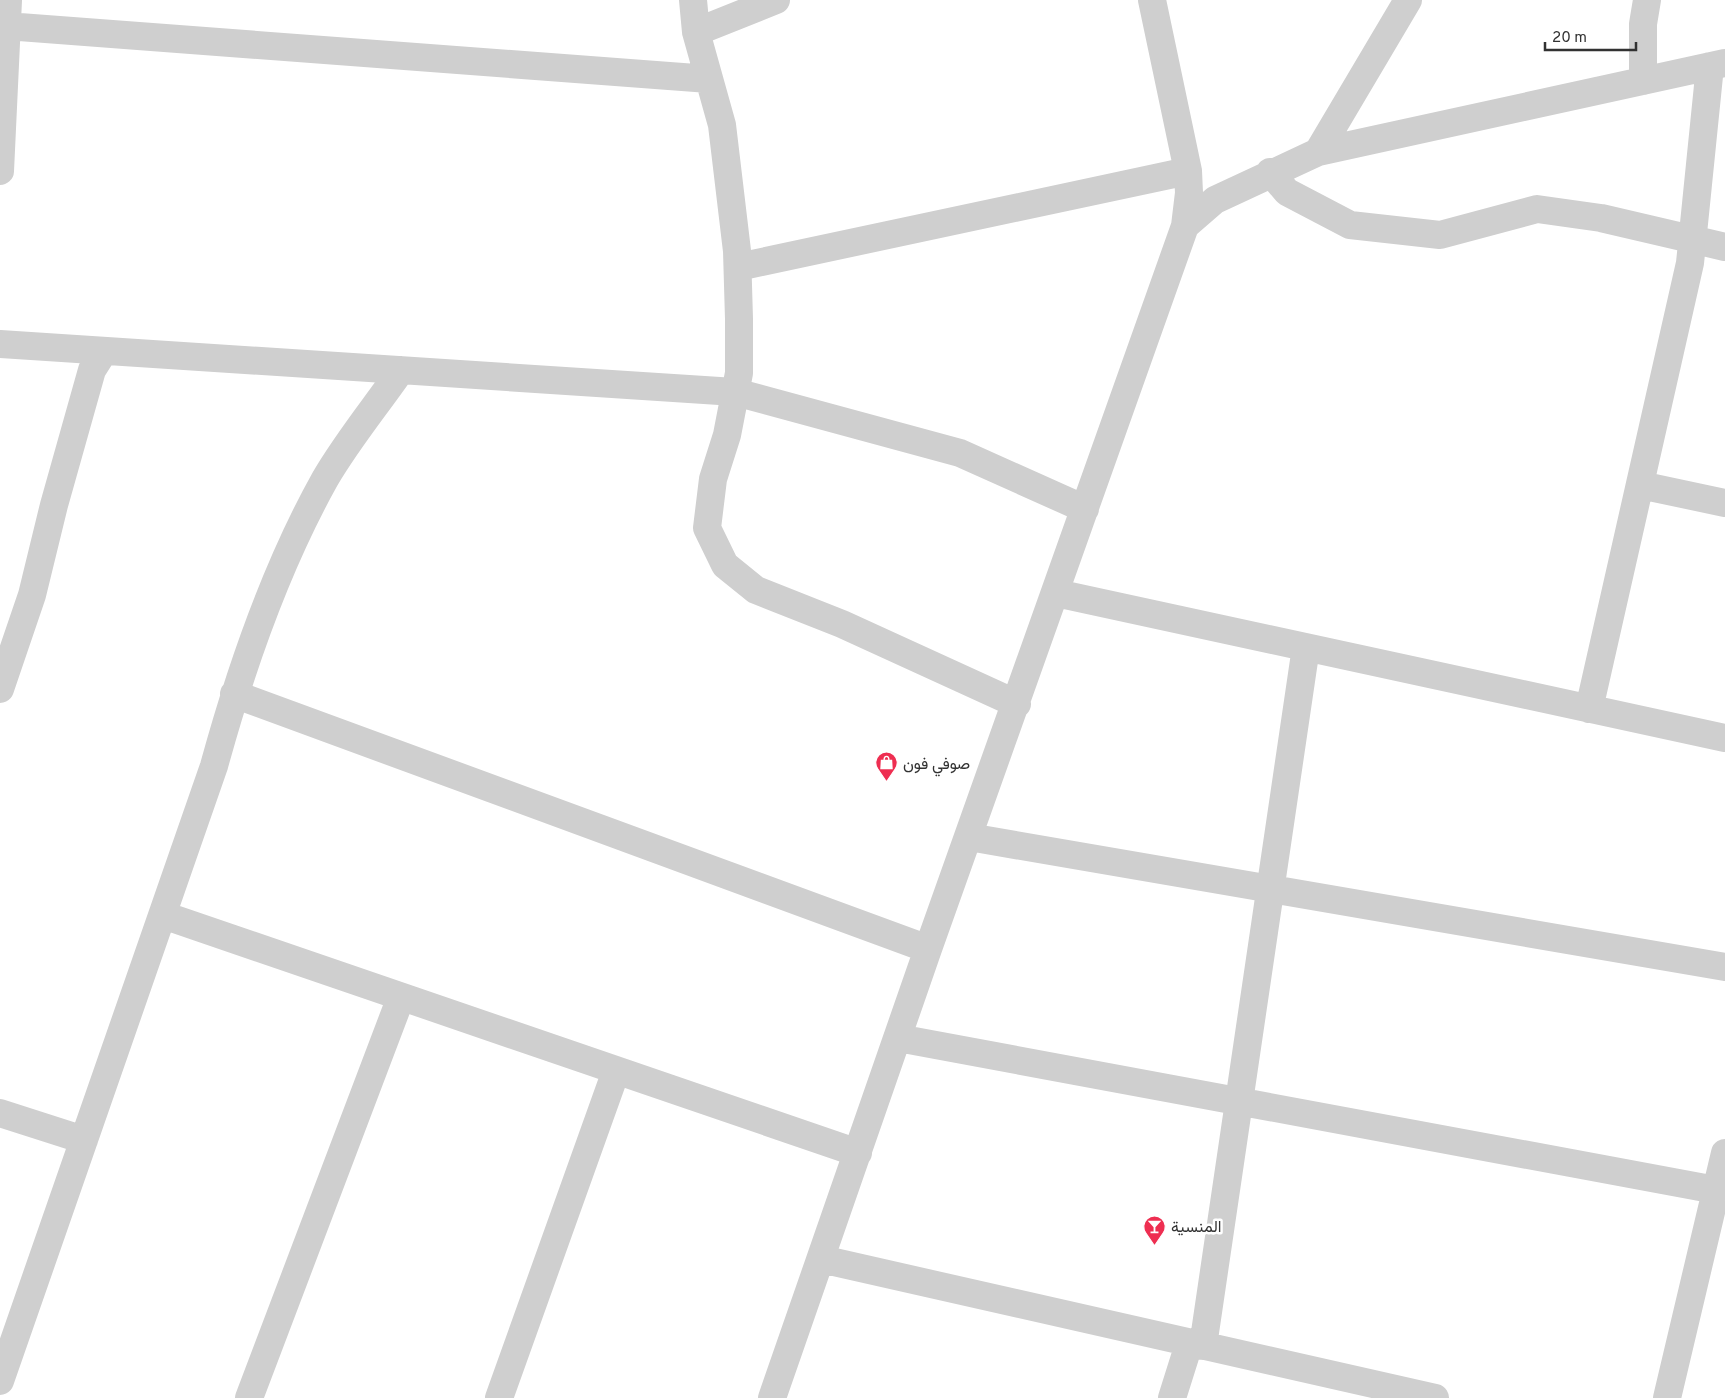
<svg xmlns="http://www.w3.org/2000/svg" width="1725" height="1398" font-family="Overpass,Vazirmatn,sans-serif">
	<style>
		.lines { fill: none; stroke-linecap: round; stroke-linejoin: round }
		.minor { stroke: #cfcfcf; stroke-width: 28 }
		.labels { text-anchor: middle; stroke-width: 5; stroke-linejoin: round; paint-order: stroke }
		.poi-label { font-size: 16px; fill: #323232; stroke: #fff; text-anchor: start }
	</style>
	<rect width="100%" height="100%" fill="#fff"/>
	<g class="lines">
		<!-- minor -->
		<path class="minor" d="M693,0L696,32L722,125L737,251L739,319V373L727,435L713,479L707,528L725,565L756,590L842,624L1017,704
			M6,26L709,79
			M696,32L776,0
			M1643,81V24L1647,0
			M1318,152L1408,0
			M0,171L8,0
			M1270,172L1287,192L1350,225L1440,235L1537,209L1601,218L1725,247
			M1185,226L1215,200L1318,152L1725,63
			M738,267L1188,171
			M0,344L735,392L960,453L1085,509
			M1640,485L1725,503
			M1056,593L1725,738
			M0,689L32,595L54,505L92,370L104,351
			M234,694L928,949
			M1589,709L1690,263L1710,66
			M969,837L1725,967
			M163,915L858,1153
			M898,1038L1716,1190
			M0,1113L84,1140
			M821,1259L1435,1398
			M0,1381L214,766C240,671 277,565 325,479C347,441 376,406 401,370
			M249,1398L401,997
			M499,1398L616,1071
			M772,1398L928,949L1185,226L1189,193L1188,171L1152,0
			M1172,1398L1189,1344L1203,1346L1306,647
			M1667,1398L1725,1153"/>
	</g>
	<!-- icons -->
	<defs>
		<symbol id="shop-pin" viewBox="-11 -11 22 30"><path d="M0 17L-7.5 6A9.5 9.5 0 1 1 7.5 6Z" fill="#ee2e51" stroke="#fff"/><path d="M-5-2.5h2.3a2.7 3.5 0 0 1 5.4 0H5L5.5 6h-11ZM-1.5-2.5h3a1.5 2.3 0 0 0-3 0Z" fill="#fff"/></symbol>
		<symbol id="bar-pin" viewBox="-11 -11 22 30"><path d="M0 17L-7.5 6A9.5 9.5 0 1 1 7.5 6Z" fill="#ee2e51" stroke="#fff"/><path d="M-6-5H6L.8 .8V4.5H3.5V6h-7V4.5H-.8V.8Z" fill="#fff"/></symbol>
	</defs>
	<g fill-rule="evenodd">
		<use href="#shop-pin" x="874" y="750" width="25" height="34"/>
		<use href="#bar-pin" x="1142" y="1214" width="25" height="34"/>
	</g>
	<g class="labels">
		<!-- poi labels -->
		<g class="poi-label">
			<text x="903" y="769">صوفي فون</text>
			<text x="1171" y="1232">المنسية</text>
		</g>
	</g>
	<!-- scale -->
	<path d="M1545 42v8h91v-8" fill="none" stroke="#323232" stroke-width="2.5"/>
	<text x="1552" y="42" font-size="15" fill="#323232" stroke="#ffffff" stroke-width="4" paint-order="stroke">20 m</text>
</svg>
